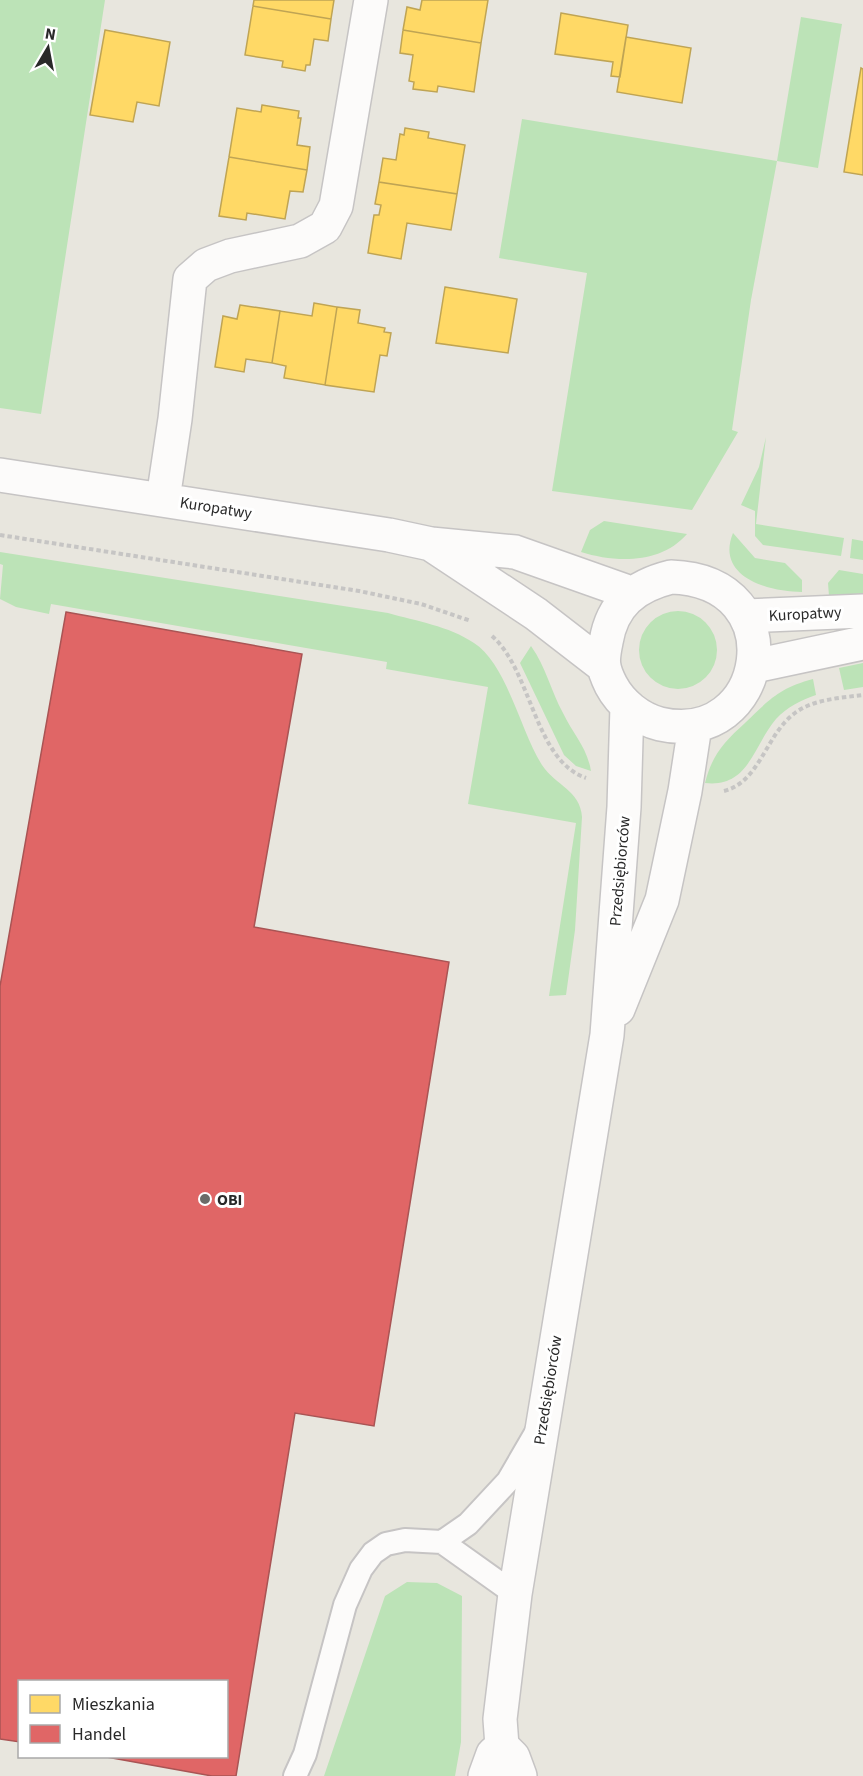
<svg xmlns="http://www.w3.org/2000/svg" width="863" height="1776" font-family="'Source Sans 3',sans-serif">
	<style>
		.green { fill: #bce3b7 }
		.homes { fill: #ffd966; stroke: #bfa454; stroke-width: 1.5 }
		.shops { fill: #e06666; stroke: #a95454; stroke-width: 1.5 }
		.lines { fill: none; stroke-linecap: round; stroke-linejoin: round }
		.lane-casing { stroke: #c6c4c4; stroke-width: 26 }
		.street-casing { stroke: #c6c4c4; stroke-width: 36 }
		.path { stroke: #c6c5c4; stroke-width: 4; stroke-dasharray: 4.5 3; stroke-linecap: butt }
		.lane { stroke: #fcfbfa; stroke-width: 22 }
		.street { stroke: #fcfbfa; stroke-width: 33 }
		.poi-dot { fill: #6c6b68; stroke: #fff; stroke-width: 2 }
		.labels { text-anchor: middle; stroke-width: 6; stroke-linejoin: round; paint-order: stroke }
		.street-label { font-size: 16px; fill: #292929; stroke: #fff }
		.poi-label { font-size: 16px; font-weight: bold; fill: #292929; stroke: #fff; text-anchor: start }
	</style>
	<rect width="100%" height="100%" fill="#e8e6de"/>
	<!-- green -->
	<path class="green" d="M0,0H105L41,414L0,408Z
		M801,17L842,24L818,168L777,161L751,300L732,430L738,432L692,510L552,491L587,273L499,258L522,119L777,161Z
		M766,437L756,524L844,538L841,556L763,545L755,536V511L741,505L759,467Z
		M604,521L687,534C661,564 616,563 581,552L590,530Z
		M733,533L755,558L785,563L802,580V592C769,592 715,577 733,533Z
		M852,539L863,541V560L850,558Z
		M0,552L388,613C416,621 449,626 474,643C507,664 521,733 542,765C556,786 580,790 582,817L575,930L566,995L549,996L576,823L468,804L488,687L386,669L387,662L51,604L49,614L16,607L0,599L3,565L0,564Z
		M839,570L863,574V595L829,596L828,583Z
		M639 650a39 39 0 1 1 78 0a39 39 0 1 1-78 0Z
		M531,646C546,667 551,691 563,713C573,734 587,747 591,771L576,766L564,755L520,663Z
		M863,663V687L844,690L839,668Z
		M813,679L816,695C801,700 787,707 776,719C753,746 749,788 705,783C712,755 724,742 745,723C769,700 779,688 813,679Z
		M407,1582L437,1583L462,1596L461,1742L455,1776H324L385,1596Z"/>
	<!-- homes -->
	<path class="homes" d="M254,0H334L331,19L253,6Z
		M422,0H488L481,43L403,30L407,7L420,10Z
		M253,6L331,19L328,41L314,39L310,65H306L305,71L282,67L283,61L245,55Z
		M561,13L628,25L620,77L611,76L613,62L555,54Z
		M105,30L170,42L159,106L137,102L133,122L90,115Z
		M403,30L481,43L474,92L438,86L437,92L413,89L414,82L409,81L413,55L400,53Z
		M626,37L691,48L682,103L617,92Z
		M861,68L863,69V175L844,172Z
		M262,105L299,111L298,118H301L297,145L310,147L307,170L229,157L237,108L261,112Z
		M405,128L429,132L428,138L465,145L457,194L379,182L383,158L396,160L400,134L404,135Z
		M229,157L307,170L303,192L290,191L285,219L247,213L246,220L219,216Z
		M379,182L457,194L451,230L407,223L401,259L368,253L374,215H379L381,205L375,204Z
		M445,287L517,299L508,353L436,343Z
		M314,303L337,307L325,385L284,378L286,366L272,363L280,311L312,316Z
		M240,305L280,311L272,363L246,359L244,372L215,367L223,316L237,319Z
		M337,307L360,310L358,323L385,328L384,332L391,333L387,356L380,355L374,392L325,385Z"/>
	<!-- shops -->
	<path class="shops" d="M66,612L302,654L254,927L449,962L374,1426L295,1413L236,1776H212L101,1756H226V1682H20V1742L0,1739V986Z"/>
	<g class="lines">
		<defs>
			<path id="lane" d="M442,1542L468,1524L508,1481L537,1431
				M295,1776L305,1754L345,1605L361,1569L373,1553L386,1544L405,1540L442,1542L515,1594"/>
			<path id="street" d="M0,475L389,535L431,544L515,552L631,593
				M163,499L175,419L190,279L206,265L230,256L300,241L325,227L336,206L371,0
				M432,545L536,614L602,665
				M671,577C798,581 767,749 660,724C640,719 621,704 611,685C602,667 602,661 606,642C612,604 635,586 671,577Z
				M746,616L863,611
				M754,666L863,643
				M618,1009L662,900L685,791L695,726
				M502,1746L500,1719L515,1594L607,1035L624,807L627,706
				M502,1746L513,1757L520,1776
				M485,1776L493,1754L502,1746"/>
		</defs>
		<!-- lane casing -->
		<use href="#lane" class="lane-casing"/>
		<!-- street casing -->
		<use href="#street" class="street-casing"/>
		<!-- path -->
		<path class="path" d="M0,535L359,591L421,604L471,621
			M492,636C532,671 534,760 586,778
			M724,791C760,782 766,734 795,713C814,699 840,698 863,695"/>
		<!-- lane -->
		<use href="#lane" class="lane"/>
		<!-- street -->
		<use href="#street" class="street"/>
	</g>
	<!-- markers -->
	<circle class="poi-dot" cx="205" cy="1199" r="6"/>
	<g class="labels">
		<!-- street labels -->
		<g class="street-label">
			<text transform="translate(216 507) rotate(9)" y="6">Kuropatwy</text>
			<text transform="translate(805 613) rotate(-3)" y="6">Kuropatwy</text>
			<text transform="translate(619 871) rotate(-85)" y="6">Przedsiębiorców</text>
			<text transform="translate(547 1390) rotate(-81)" y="6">Przedsiębiorców</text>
		</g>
		<!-- poi labels -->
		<g class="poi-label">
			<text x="217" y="1205">OBI</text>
		</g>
	</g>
	<!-- legend -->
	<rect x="18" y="1680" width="210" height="78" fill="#ffffff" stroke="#a9a9a9" stroke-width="1.5"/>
	<rect x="30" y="1695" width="30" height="18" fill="#ffd966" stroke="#a9a9a9" stroke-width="1.5"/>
	<text x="72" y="1710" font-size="18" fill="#292929">Mieszkania</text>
	<rect x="30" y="1725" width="30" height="18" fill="#e06666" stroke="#a9a9a9" stroke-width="1.5"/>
	<text x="72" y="1740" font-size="18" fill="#292929">Handel</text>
	<!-- north arrow -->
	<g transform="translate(48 48) rotate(10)" stroke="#ffffff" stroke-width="4.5" paint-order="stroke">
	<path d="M0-4.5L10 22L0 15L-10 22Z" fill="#292929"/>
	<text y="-9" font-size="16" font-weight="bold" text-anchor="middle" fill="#292929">N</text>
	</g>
</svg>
